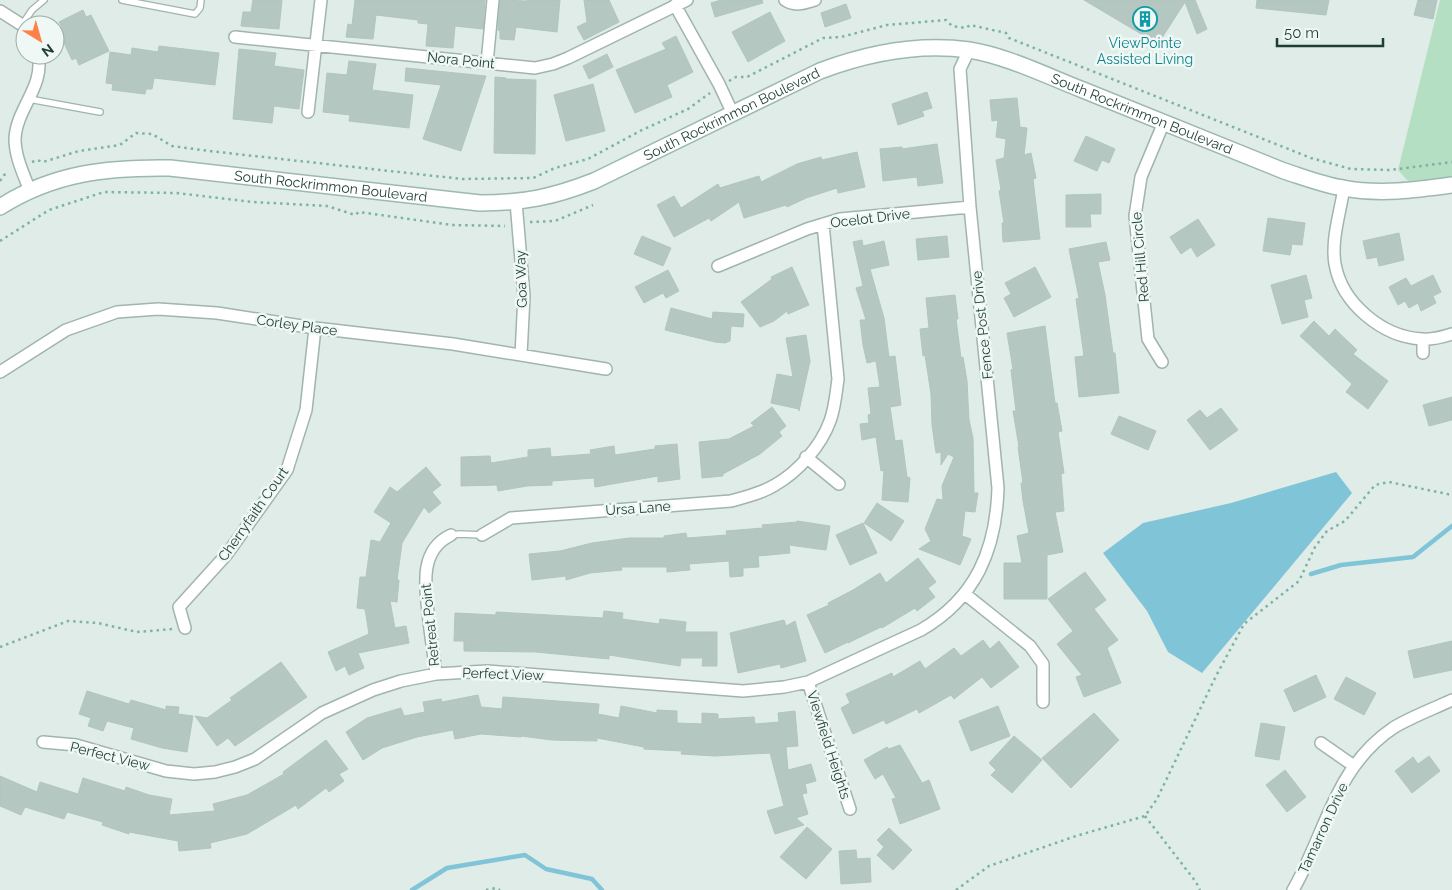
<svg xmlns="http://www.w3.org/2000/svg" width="1452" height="890" font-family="Raleway,sans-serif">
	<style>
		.green { fill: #b5dfc3 }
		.water { fill: #80c4d7 }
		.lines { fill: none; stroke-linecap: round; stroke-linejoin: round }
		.stream { stroke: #80c4d7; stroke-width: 4.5 }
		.building { fill: #b4c7c0; stroke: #b0c6be }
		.lane-casing { stroke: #a1b4af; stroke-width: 8 }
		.street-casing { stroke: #a1b4af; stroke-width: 14 }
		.secondary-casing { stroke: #9cb9b0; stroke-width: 18 }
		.path { stroke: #7cb3a5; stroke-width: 2.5; stroke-dasharray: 2.5 4; stroke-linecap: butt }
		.lane { stroke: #fff; stroke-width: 5.5 }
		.street { stroke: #fff; stroke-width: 11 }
		.secondary { stroke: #fff; stroke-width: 15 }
		.labels { text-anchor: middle; stroke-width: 5; stroke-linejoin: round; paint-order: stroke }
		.culture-label { font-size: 14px; fill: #0d838f; stroke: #eff8f4 }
		.street-label { font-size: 14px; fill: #1e3d37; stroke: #eff8f4 }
	</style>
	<rect width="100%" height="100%" fill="#dfece7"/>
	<!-- green -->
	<path class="green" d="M1440,0H1452V185L1416,190L1398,170Z"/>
	<!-- water -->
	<path class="water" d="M1336,472L1352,493L1202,673L1168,652L1147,611L1103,553L1143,523L1231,503Z"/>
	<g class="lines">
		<!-- stream -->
		<path class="stream" d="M1311,574L1341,565L1413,557L1452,526
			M412,890L447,868L525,855L546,869L592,879L602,890"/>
	</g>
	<!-- building -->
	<path class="building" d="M253,0H282L279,29L241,26L243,12H251Z
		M355,0H485L483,29L455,26L453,48L426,46L428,24L418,23V20L376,15L373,39L346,37L348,24L352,25Z
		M500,0L526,1L527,0H560L557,32L516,27L514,40L500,39V31L498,30Z
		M584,0H609L619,22L584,40L577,27L587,22Z
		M721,0H762L763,3L715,17L711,3Z
		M1084,0H1195L1207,29L1197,34L1185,2L1158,44Z
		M1257,0H1329L1326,15L1256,8Z
		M1418,0H1437L1433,19L1414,15Z
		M846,4L851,18L825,27L821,13Z
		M83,10L86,17L91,15L109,51L79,65L76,58L72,60L58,30L62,28L59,22Z
		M770,12L785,41L748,62L732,32Z
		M676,36L693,72L667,85L672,97L635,113L616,70L666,49L662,43Z
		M159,46L219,53L215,85L154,78L152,89H146L145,94L112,90L113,84L106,83L110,52L131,55L132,48L158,52Z
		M239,49L276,53L274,66L304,70L299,109L274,106L272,123L233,119Z
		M607,54L613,67L589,79L583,66Z
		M349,61L376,64L372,90L413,95L409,128L349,121L350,115L323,112L327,73L347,75Z
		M406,68L486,76L461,151L423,139L441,85L405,81Z
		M495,77L506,78V79L536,80L535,154L494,153Z
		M593,84L605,131L566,141L554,95Z
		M927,92L932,108L922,111L924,116L898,125L892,104Z
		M1017,98L1020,127L1027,128L1024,155L1031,153L1036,178L1033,179L1040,239L1003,242L1002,223H1004L999,191L1001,190L996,160L1004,158L1006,139L996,137L998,120L992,121L990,100Z
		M1086,136L1115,149L1109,163L1102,160L1097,171L1074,161Z
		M937,144L943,183L918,186L917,177L883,181L880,149L902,147V149Z
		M857,152L865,187L838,193L837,188L806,198L787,207L786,205L744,218L739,202L711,221L709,218L674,237L657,205L674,196L681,208L718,184L720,188L759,176L761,182L797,164L821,157L822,160Z
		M1101,194V214H1090L1091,227H1066V195Z
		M1268,218L1305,223L1302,245L1292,244L1290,255L1263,251Z
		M1198,219L1215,245L1197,257L1191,247L1181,254L1170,237Z
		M1399,233L1404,260L1379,266L1377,257L1367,259L1363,241Z
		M642,236L671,248L663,266L634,254Z
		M947,236L949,257L918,260L916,239Z
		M862,240L863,246L884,241L889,265L870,269L884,318L889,357L895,356L901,405L890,407L895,441L902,440L907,477L910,478L908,502L882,500L884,470L881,471L876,437L862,440L860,424L869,423L868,415L871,414L868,388L880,387L876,361L867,363L863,345L860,320H866L856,288L863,286L853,242Z
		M1106,242L1110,260L1098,262L1105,295L1113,353H1115L1119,393L1079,397L1075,357L1084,356L1076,299L1079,298L1069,249Z
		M792,267L809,305L788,314L787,311L774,321L760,327L741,302L772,279L771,277Z
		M1035,267L1051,297L1014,317L1004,298L1011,294L1005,283Z
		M668,270L679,291L666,298L663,293L644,303L635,287Z
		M1306,275L1312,298L1304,300L1308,317L1282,324L1271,285Z
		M1433,275L1441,292L1433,296L1436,303L1421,311L1418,303L1409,308L1405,301L1398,305L1389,287L1406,278L1411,286Z
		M955,295L958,319H956L961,358L963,357L967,381L969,420L973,438L974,493H978L975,512L965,511L962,536L971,539L960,565L919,549L931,541L925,529L937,499L943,500L942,486L954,457L948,454L941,465V452L936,453L932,425L931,394L925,355L923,356L920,329L929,328L926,298Z
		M671,308L712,319L713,312L744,314L743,327L731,326L730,341L725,343L715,342L665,330Z
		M1314,321L1329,336L1335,329L1357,350L1353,354L1388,381L1368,409L1346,392L1352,384L1300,336Z
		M1045,326L1055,403H1057L1062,431L1058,432L1064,473L1061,474L1064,511L1055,512L1063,552L1047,555V599H1004V563H1022L1017,536L1029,533L1023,501L1021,483H1023L1018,447H1019L1013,411H1016L1011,370L1013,369L1007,333Z
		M806,335L810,361L799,411V409L771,403L777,374L793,377L786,338Z
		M1452,397V420L1429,426L1423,405Z
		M772,407L786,426L779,432L782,436L760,454L723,474V476L702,478L699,442L729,439L754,426L751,423Z
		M1221,408L1238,430L1210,450L1187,420L1200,410L1207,418Z
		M1119,416L1156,431L1148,450L1111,434Z
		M677,444L680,479L658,482V476L595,487L594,478L552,481V485L527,486L498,491L497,485L461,486V457L490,456L491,463L528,457V450L550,448L551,457L591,454L590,450L614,446L615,455L655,449V446Z
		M426,467L441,485L432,492L441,503L429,513L424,507L402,543L397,580H399L397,602L390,601L395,628L406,626L409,643L358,653L364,668L349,675L345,666L336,671L328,652L369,634L365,609L357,608L360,577H366L371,540L380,542L391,523L374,512L390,487L397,492Z
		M877,503L904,521L891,541L864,523Z
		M797,521L830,526L826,550L789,545L790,553L758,556L759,567L743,568V576L730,577L729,561L689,564L690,570L667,572V567H621L622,570L590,573L566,580V576L532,580L529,554L560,551L592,543L629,538H664V536L686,533L687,538L727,535L726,531L763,528L762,525L797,522Z
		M863,523L877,553L850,565L836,535Z
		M918,558L936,582L928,588L935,597L917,611L915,608L882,628L881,627L848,643V642L825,653L807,615L829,605L828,603L853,590L880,573L886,583Z
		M1085,572L1106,600L1094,609L1118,640L1107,648L1121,683L1084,697L1076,677L1082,675L1057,644L1073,631L1048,599Z
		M604,611L623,613L622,619L659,624L660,619L686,622L685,632H717V666H702L703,658H681L680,666L609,655V659L536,652L464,651V641H454L455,613L496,615V612L603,618Z
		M784,620L786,626L795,621L806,661L781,668L780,664L738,673L730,633Z
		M983,640L990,649L999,641L1019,667L991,688L982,677L954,699L951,695L919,713L917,709L886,724L884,720L853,734L841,708L850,703L846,694L892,673L893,677L920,661L925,669L954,648L961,656Z
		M1452,641V670L1414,678L1408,651Z
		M281,662L307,697L235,746L228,738L217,746L195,716L207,718L232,700L230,698Z
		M1316,675L1326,697L1294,712L1284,690Z
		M1346,677L1376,693L1364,715L1334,699Z
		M87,691L129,704L131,700L166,710V706L179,707L178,714L193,716L187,752L162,748L131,739L134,728L107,721L103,731L88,726L91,718L79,714Z
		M478,695L481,707L502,709L503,697L599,704L598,714L619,718L621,706L657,713V710L677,711V723L702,724V713L718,714V719L754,717L755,724L779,722L778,713L795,711L798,746L786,747L788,770L811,764L816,781L805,784L807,793L802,794L808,814L796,818L804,825L775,834L767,811L784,806L770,753L715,756L681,754L682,751L644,749V747L597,738V741L552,740L521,736V737L481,734L455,739L453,730L417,737L382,748L363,760L346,732L367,718L401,708L404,716L425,712L423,702L441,699L442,702Z
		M998,706L1010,736L971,751L959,721Z
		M1094,713L1119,740L1071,788L1042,758Z
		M1261,723L1285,727L1279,760L1255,756Z
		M1014,736L1042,760L1012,793L991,775L996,770L989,763Z
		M326,740L348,769L339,774L344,781L329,792L326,788L298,809L296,805L247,834L210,843L211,848L179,851L178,841L129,832V834L102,825L103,822L67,812L64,819L25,807L21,815L0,806V776L37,792L40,782L78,794L83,778L125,791L126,787L149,795L172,799L169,815L215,811L213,804L247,795L284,774L283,772Z
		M900,745L922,783L929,780L940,809L900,824L892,799L896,798L883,774L875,779L864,760L887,747L889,749Z
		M1429,756L1440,771L1412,793L1395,771L1413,757L1418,764Z
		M1285,770L1306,797L1287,812L1266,785Z
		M807,827L832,849L806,879L780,857Z
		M889,828L912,850L893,870L877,855L884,847L877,840Z
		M856,850L857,859L870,858L871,882L841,884L839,851Z"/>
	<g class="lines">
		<defs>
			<path id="lane" d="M122,0L195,14L200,8L201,0
				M22,25L32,10L44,0
				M29,99L100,112
				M451,535L460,534L482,535"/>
			<path id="street" d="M785,0C795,7 805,3 815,0
				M675,5L719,84L733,114
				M0,11L22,25L25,29
				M235,37L535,68L553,64L568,58L687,0
				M487,63L493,0
				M308,112L321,0
				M1344,188C1340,213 1331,240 1335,264C1342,304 1383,337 1422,339C1432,340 1443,337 1452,334
				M30,191C24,175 15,157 15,139C16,109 45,86 38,55
				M516,202L524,296L521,355
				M718,266L807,229L840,219L970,207
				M1423,353V340
				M1162,362L1148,339L1135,216L1141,177L1164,122
				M0,372L66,330L117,312L158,309L217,313L315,328L453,344L606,369
				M806,457L839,484
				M482,535L511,518L731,501C746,497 762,493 775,485C798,472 821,446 830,421C835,408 836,393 838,379L823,224
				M965,594L1030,646L1043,664V702
				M185,628L179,607L227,554L287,470L306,410L315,328
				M436,674C434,657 431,639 429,621C426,591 417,551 451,535
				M808,682L850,809
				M43,742L76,745L166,771L194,774L215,772L235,767L255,759L322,713L373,690L401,681L436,674L487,671L743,691L784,687L808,682L921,630C976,598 996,550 998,488L970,207L960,69L969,50
				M1321,743L1354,766
				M1293,890C1326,833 1334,768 1393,728C1411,717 1433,709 1452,700"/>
			<g id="secondary">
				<path id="s1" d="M0,207C53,173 108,167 170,168L480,203C524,203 553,197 594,181L820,71C868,53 918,43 969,50C1007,56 1047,76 1083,90C1150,117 1217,144 1284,171C1303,177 1323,185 1343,188C1379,195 1416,190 1452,185"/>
			</g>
		</defs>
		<!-- lane casing -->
		<use href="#lane" class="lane-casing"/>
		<!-- street casing -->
		<use href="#street" class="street-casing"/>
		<!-- secondary casing -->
		<use href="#secondary" class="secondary-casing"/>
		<!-- path -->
		<path class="path" d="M729,81L736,77H747L823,38L841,37L887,25L946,20L952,26L966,28L970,25L1006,33L1009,38L1311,158L1351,169L1390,170L1452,162
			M32,162L37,160L43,162L79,151L120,145L136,133L152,134L172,146L209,151L462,179L533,178L555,168L588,159L640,131L688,109L710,93
			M0,181L4,175L9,173
			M530,222L555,221L593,205
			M0,241L49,210L104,192L176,193L253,202L327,206L355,215L359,212L452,225L505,226
			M0,647L68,621L98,623L137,632L173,629
			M1145,816L1196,882L1200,890
			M486,890L496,888L500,890
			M956,890L989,866L1076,836L1145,816L1157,799L1216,676L1244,624L1299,581L1315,547L1327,531L1345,521L1375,485L1389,482L1452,495"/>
		<!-- lane -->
		<use href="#lane" class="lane"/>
		<!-- street -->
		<use href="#street" class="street"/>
		<!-- secondary -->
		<use href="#secondary" class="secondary"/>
	</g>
	<!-- icons -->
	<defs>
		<symbol id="building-ring" viewBox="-11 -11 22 22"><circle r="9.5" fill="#eff8f4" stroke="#0f9aa8" stroke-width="1.5"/><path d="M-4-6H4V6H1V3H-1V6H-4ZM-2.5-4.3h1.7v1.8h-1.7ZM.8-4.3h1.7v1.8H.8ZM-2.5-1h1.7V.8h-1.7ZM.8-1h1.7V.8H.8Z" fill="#0f9aa8"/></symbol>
	</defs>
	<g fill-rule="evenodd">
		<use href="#building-ring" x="1131" y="5" width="28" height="28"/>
	</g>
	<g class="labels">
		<!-- culture labels -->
		<g class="culture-label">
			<text x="1145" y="48">ViewPointe<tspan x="1145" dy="16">Assisted Living</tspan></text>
		</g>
		<!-- street labels -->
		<g class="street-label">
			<text transform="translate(461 60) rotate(6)" y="5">Nora Point</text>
			<text dy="5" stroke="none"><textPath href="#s1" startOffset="1194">South Rockrimmon Boulevard</textPath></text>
			<text dy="5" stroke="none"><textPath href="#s1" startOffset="759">South Rockrimmon Boulevard</textPath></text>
			<text dy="5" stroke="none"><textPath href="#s1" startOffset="339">South Rockrimmon Boulevard</textPath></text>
			<text transform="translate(870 218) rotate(-7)" y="5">Ocelot Drive</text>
			<text transform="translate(1140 257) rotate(-95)" y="5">Red Hill Circle</text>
			<text transform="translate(521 279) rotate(-92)" y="5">Goa Way</text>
			<text transform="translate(297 325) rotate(8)" y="5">Corley Place</text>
			<text transform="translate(982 325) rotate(-96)" y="5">Fence Post Drive</text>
			<text transform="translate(638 508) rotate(-4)" y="5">Ursa Lane</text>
			<text transform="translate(253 514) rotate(-55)" y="5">Cherryfaith Court</text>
			<text transform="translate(430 625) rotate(-96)" y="5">Retreat Point</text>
			<text transform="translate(503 674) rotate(2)" y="5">Perfect View</text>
			<text transform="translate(829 745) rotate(72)" y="5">Viewfield Heights</text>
			<text transform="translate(110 756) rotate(14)" y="5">Perfect View</text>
			<text transform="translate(1323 828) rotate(-65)" y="5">Tamarron Drive</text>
		</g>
	</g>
	<!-- north arrow -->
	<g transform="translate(40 40) rotate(143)"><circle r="24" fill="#eff8f4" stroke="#9bada8"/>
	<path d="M0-4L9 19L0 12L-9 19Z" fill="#ff8149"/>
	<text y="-8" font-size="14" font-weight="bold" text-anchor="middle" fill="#1e3d37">N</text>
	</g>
	<!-- scale -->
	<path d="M1277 38v8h106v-8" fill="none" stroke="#1e3d37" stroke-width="2.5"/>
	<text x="1284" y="38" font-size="15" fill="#1e3d37" stroke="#eff8f4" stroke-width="4" paint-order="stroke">50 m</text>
</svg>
